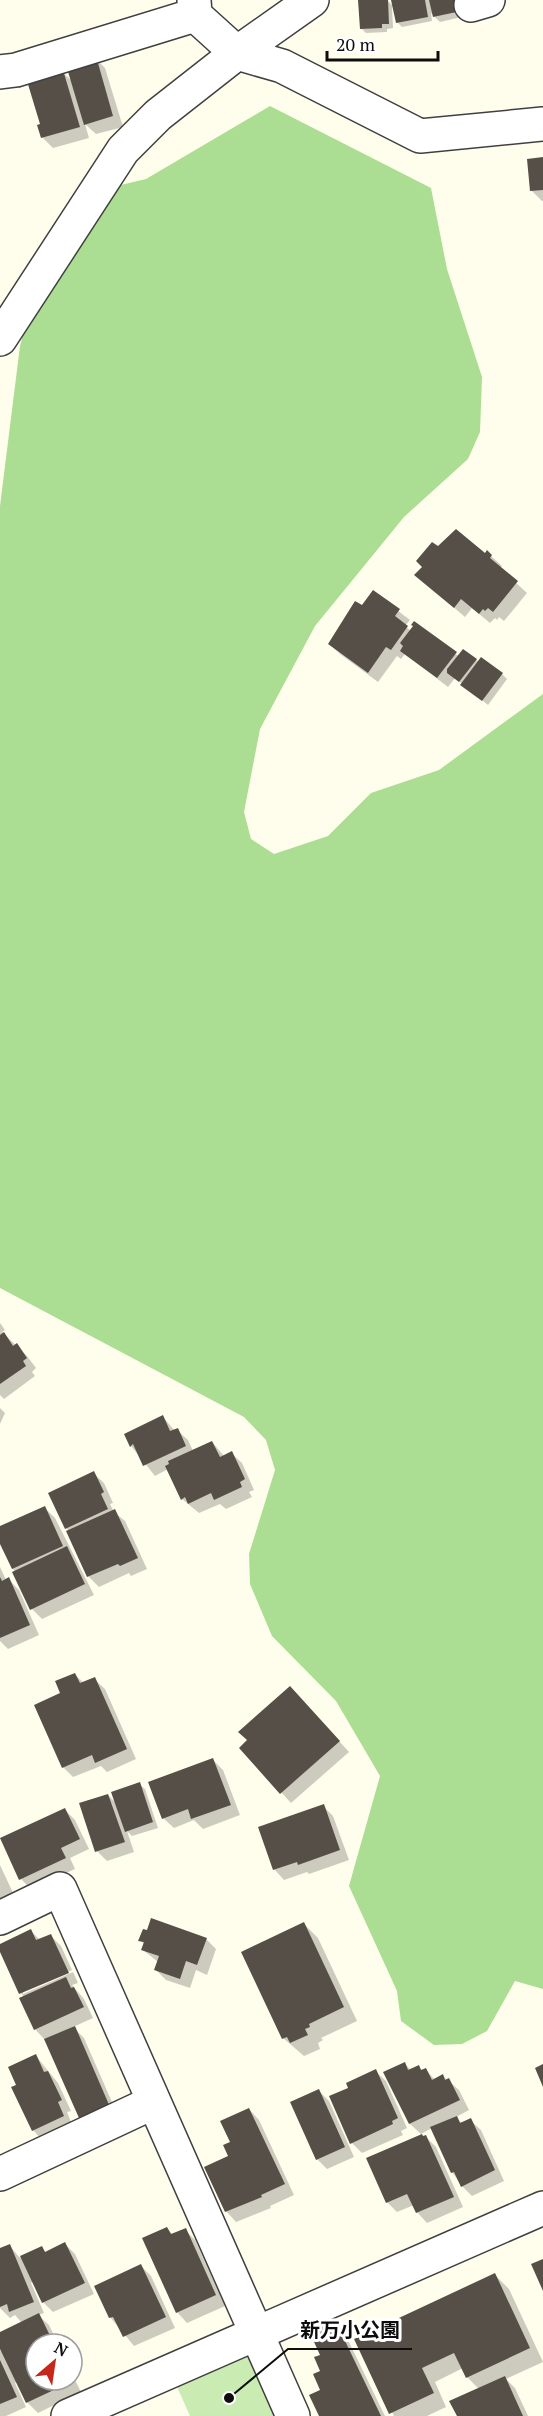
<svg xmlns="http://www.w3.org/2000/svg" width="543" height="2416" font-family="'PT Serif','Noto Sans JP',serif">
	<style>
		.green { fill: #caecb3 }
		.forest { fill: #abde92 }
		.shadow { fill: #0003 }
		.building { fill: #564f48 }
		.lines { fill: none; stroke-linecap: round; stroke-linejoin: round }
		.street-casing { stroke: #404040; stroke-width: 36 }
		.street { stroke: #fff; stroke-width: 33 }
		.leader { fill: none; stroke: #0d0d0d; stroke-width: 2 }
		.callout-dot { fill: #0d0d0d; stroke: #fff; stroke-width: 2 }
		.callout-label { font-size: 20px; text-anchor: middle; font-weight: bold; fill: #0d0d0d; stroke: #fff; stroke-width: 6; stroke-linejoin: round; paint-order: stroke }
	</style>
	<rect width="100%" height="100%" fill="#fffeed"/>
	<!-- green -->
	<path class="green" d="M256,2346L285,2416H190L174,2380Z"/>
	<!-- forest -->
	<path class="forest" d="M270,106L431,188L447,269L482,377L480,432L468,459L404,517L315,626L260,729L244,812L251,839L274,854L328,836L371,793L439,770L543,694V1989L515,1981L487,2031L462,2044L434,2045L401,2021L397,1991L349,1886L380,1776L336,1701L272,1636L250,1584L249,1554L275,1470L266,1440L244,1417L0,1288V506L20,346L50,235L87,193L146,179Z"/>
	<!-- shadow -->
	<path class="shadow" d="M387,0L394,7H392L393,28L387,29V32L366,33L361,28Z
		M393,0H467L470,15L440,22L431,13L432,21L402,27L397,22Z
		M95,58L105,68L123,127L96,134L85,124L89,138L53,148L43,138L39,126L42,125L62,72L73,82Z
		M543,159V201H542L531,190Z
		M438,548L491,556L502,566L500,568L527,593L504,621L499,617L497,620L495,618L490,623L472,608L465,617L416,575Z
		M373,592L410,620L405,626L411,631L459,656L476,660L502,674L507,679L488,705L455,678L448,687L405,654L401,659L397,656L378,682L340,654L330,644Z
		M0,1323L5,1330L2,1332L27,1356L36,1368L32,1372L35,1376L4,1399L0,1395Z
		M0,1408L5,1413L0,1424Z
		M163,1417L175,1431L177,1430L188,1440L193,1451L212,1442L224,1456L231,1453L242,1463L254,1490L249,1492L252,1497L226,1509L220,1504L199,1513L182,1499L168,1469L155,1476L131,1446Z
		M93,1473L104,1483L113,1503L110,1504L114,1512L125,1521L147,1569L131,1576L129,1573L99,1587L88,1576L69,1531L66,1528Z
		M45,1508L55,1518L94,1595L42,1619L32,1609L0,1541V1528Z
		M0,1567L6,1580L8,1579L19,1590L39,1635L8,1649L0,1641Z
		M75,1675L84,1683L94,1679L105,1689L136,1759L107,1772L101,1766L73,1777L63,1767L62,1693Z
		M300,1698L349,1752L291,1803L241,1748Z
		M213,1760L223,1770L240,1815L203,1829L194,1820L174,1828L163,1818Z
		M139,1784L145,1789L158,1828L132,1836L127,1831L134,1852L107,1861L97,1851L108,1795L118,1805Z
		M323,1806L333,1816L349,1860L309,1874L307,1872L284,1880L274,1869Z
		M65,1810L75,1820L89,1849L70,1858L75,1869L31,1889L21,1879Z
		M0,1865L14,1895L0,1902Z
		M304,1924L318,1938L357,2021L321,2038L323,2040L318,2043L320,2049L304,2056L283,2038Z
		M31,1931L40,1940L51,1936L61,1946L72,1970L23,1991V1994L73,1972L78,1983L72,1985L84,1999L93,2018L73,2027L84,2038L122,2125L35,2029L25,1998L21,1993L0,1949V1945Z
		M148,1932L206,1939L216,1949L207,1975L196,1970L190,1988L166,1980L156,1970L158,1962L143,1950L145,1945L140,1940Z
		M36,2056L58,2083L71,2111L67,2112L73,2127L43,2141L33,2130L18,2086Z
		M405,2064L411,2070L418,2067L423,2071L426,2070L435,2080L443,2076L459,2090L469,2110L456,2117L463,2124L470,2120L481,2130L504,2181L472,2196L462,2186L452,2172L432,2128L421,2134L410,2124L386,2073Z
		M375,2071L386,2081L407,2128L401,2131L403,2135L362,2153L352,2143L350,2088Z
		M319,2091L329,2101L354,2157L327,2169L317,2159Z
		M249,2109L259,2120L294,2195L270,2206L271,2208L236,2222L226,2211L232,2143Z
		M426,2137L436,2147L463,2207L427,2223L417,2212L414,2205L397,2212L387,2202Z
		M167,2229L173,2235L185,2230L195,2240L225,2306L187,2323L177,2312Z
		M65,2244L75,2254L94,2294L53,2312L43,2302L33,2281L31,2283L44,2313L38,2315L49,2325L58,2344H36V2380H72V2374L81,2392L38,2413L27,2402L17,2382L15,2383L26,2407L6,2416H0V2350L3,2353L0,2346V2334L22,2323L15,2315L10,2318L0,2308V2250L10,2246L20,2258L42,2248L46,2253Z
		M141,2266L151,2276L175,2328L134,2346L110,2317Z
		M495,2275L509,2289L543,2362L506,2379L515,2388L528,2416H458L479,2389L467,2377L463,2368L435,2382L446,2407L427,2416H394L356,2340Z
		M334,2321L344,2332L385,2416H321L322,2355Z"/>
	<!-- building -->
	<path class="building" d="M358,0H388L389,24H382V28L360,29Z
		M391,0H425L428,17L396,23Z
		M429,0H464L466,10L433,17Z
		M96,56L113,116L84,125L66,65Z
		M63,70L80,127L41,138L37,125L40,124L27,81Z
		M543,157V190L530,191L527,159Z
		M456,529L485,553L487,550L492,555L490,558L518,581L493,612L488,608L485,611L483,609L479,614L461,599L454,608L414,575L422,567L416,561L432,542L438,546Z
		M373,590L400,609L395,616L408,626L391,650L386,647L368,673L328,644L355,601L362,605Z
		M414,621L457,652L437,678L400,651L403,646L400,643L413,626L411,625Z
		M463,649L477,659L459,682L447,673V669Z
		M481,657L503,673L482,701L460,685Z
		M4,1332L13,1346L17,1343L27,1358L23,1361L26,1366L0,1384V1335Z
		M163,1415L170,1431L178,1428L186,1446L143,1466L133,1444L130,1447L124,1434Z
		M212,1441L220,1457L232,1451L245,1479L240,1482L242,1487L214,1500L211,1493L188,1504L185,1497L181,1500L165,1466L169,1464L168,1461Z
		M94,1471L104,1492L101,1494L108,1509L65,1529L48,1493Z
		M45,1506L63,1546L12,1569L0,1544V1526Z
		M115,1509L138,1558L120,1566L118,1564L87,1577L66,1531Z
		M67,1546L85,1584L30,1610L12,1572Z
		M0,1577L2,1581L9,1577L30,1625L0,1638Z
		M75,1673L80,1683L95,1677L127,1749L95,1763L92,1755L62,1768L34,1705L60,1693L55,1681Z
		M290,1686L340,1741L280,1794L239,1748L247,1740L238,1732Z
		M213,1758L231,1805L191,1819L188,1809L162,1819L148,1782Z
		M140,1782L153,1822L125,1832L111,1792Z
		M108,1794L125,1842L95,1852L79,1803Z
		M324,1804L340,1850L298,1865L297,1862L273,1870L258,1827Z
		M65,1808L80,1839L61,1848L66,1858L19,1880L0,1838Z
		M151,1918L207,1938L197,1965L186,1961L180,1979L154,1970L159,1956L141,1950L144,1942L138,1941L143,1929L147,1930Z
		M304,1922L344,2007L309,2024L310,2027L305,2029L308,2035L290,2043L287,2037L282,2039L241,1952Z
		M31,1929L36,1940L51,1934L69,1973L19,1994L0,1952V1944Z
		M66,1977L71,1988L74,1987L84,2007L34,2030L19,1998Z
		M75,2026L113,2114L83,2127L44,2039Z
		M36,2054L44,2072L48,2071L62,2100L58,2102L64,2116L32,2131L11,2087L16,2085L8,2067Z
		M405,2062L408,2070L419,2065L421,2070L426,2068L432,2080L443,2074L445,2080L449,2078L460,2100L409,2124L383,2072Z
		M543,2064V2087L535,2068Z
		M376,2069L398,2118L392,2121L393,2124L350,2144L329,2096L348,2088L346,2083Z
		M319,2089L345,2147L316,2160L290,2102Z
		M249,2108L285,2184L261,2195L262,2197L225,2212L204,2167L228,2156L223,2145L230,2142L220,2121Z
		M457,2116L460,2123L471,2118L495,2170L461,2187L454,2172L451,2173L430,2127Z
		M422,2134L423,2136L426,2135L454,2197L416,2213L407,2194L386,2203L366,2158Z
		M167,2227L171,2234L186,2228L216,2295L176,2313L142,2238Z
		M65,2242L85,2283L42,2303L20,2256L42,2246L45,2252Z
		M10,2244L34,2302L9,2312L7,2304L0,2307V2248Z
		M543,2259V2291L531,2264Z
		M141,2264L166,2317L123,2337L113,2317L109,2318L94,2286Z
		M495,2273L530,2348L466,2378L454,2353L422,2368L434,2393L389,2414L354,2339Z
		M39,2313L54,2344H36V2380H71V2382L26,2403L0,2349V2332Z
		M335,2320L381,2416H319L309,2395L320,2390L313,2374L320,2371L314,2357L320,2355L309,2331Z
		M0,2360L17,2397L0,2404Z
		M505,2376L523,2416H457L449,2401Z"/>
	<g class="lines">
		<defs>
			<path id="street" d="M194,0L195,15L237,53L282,66L420,136L543,124
				M471,5L488,0
				M0,72L16,70L195,15
				M0,339L123,150L158,115L237,53L312,0
				M0,1918L60,1889L293,2416
				M0,2174L154,2102
				M68,2416L543,2208"/>
		</defs>
		<!-- street casing -->
		<use href="#street" class="street-casing"/>
		<!-- street -->
		<use href="#street" class="street"/>
	</g>
	<!-- callouts -->
	<path class="leader" d="M229 2398L288 2349H412"/>
	<circle class="callout-dot" cx="229" cy="2398" r="6"/>
	<g class="callout-label">
		<text x="350" y="2337">新万小公園</text>
	</g>
	<!-- north arrow -->
	<g transform="translate(54 2362) rotate(29)"><circle r="28" fill="#ffffff" stroke="#9e9e9e" stroke-width="1.5"/>
	<path d="M0-4.5L10 22L0 15L-10 22Z" fill="#c7271b"/>
	<text y="-9" font-size="16" font-weight="bold" text-anchor="middle" fill="#0d0d0d">N</text>
	</g>
	<!-- scale -->
	<path d="M327 51v9h111v-9" fill="none" stroke="#0d0d0d" stroke-width="3"/>
	<text x="336" y="51" font-size="18" fill="#0d0d0d" stroke="#ffffff" stroke-width="4.5" paint-order="stroke">20 m</text>
</svg>
